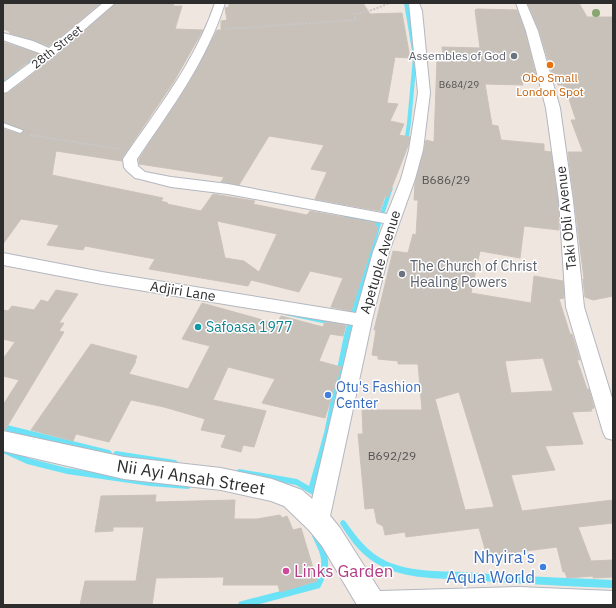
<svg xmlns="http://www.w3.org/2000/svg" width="616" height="608" font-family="'IBM Plex Sans',sans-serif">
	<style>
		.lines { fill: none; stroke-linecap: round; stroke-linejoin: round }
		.stream { fill: #6ce2f7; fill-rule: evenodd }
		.building { fill: #c8c1ba; stroke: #cbc2b8; fill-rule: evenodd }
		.service-casing { stroke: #b3b7c1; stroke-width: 2 }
		.minor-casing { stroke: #b3b7c1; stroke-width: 2 }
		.tertiary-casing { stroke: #b3b7c1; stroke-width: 2 }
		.path { stroke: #c8c8c8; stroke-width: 2; stroke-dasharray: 2 1.5; stroke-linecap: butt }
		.service { fill: #fff; fill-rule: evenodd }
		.minor { fill: #fff; fill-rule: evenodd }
		.tertiary { fill: #fff; fill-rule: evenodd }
		.tree { fill: #88a670 }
		.worship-dot { fill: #6b7280; stroke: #fff; stroke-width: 1.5 }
		.food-dot { fill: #e8710a; stroke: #fff; stroke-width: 1.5 }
		.culture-dot { fill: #0f9aa8; stroke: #fff; stroke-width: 1.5 }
		.shop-dot { fill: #3f7fe0; stroke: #fff; stroke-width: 1.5 }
		.hotel-dot { fill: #d1479c; stroke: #fff; stroke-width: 1.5 }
		.labels { text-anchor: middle; stroke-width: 3; stroke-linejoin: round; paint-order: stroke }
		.far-number-label { font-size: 10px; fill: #545250 }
		.far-street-label { font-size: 12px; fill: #2d2d2d; stroke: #fff }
		.far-worship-label { font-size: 12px; fill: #5b616d; stroke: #fff; text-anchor: end }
		.far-food-label { font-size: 12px; fill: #c56008; stroke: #fff }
		.number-label { font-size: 12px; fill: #545250 }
		.street-label { font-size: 14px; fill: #2d2d2d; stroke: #fff }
		.worship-label { font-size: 14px; fill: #5b616d; stroke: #fff; text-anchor: start }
		.culture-label { font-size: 14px; fill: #0d838f; stroke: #fff; text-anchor: start }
		.shop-label { font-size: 14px; fill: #366cbe; stroke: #fff; text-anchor: start }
		.near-street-label { font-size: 17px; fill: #2d2d2d; stroke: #fff }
		.near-shop-label { font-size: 17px; fill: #366cbe; stroke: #fff; text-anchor: end }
		.near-hotel-label { font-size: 17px; fill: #b23c85; stroke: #fff; text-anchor: start }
	</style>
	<rect width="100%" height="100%" fill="#efe6df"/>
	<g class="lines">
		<!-- stream -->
		<path class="stream" d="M404,3H408L417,57L411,123L408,143L406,144L404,143L407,123L413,57Z
			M41,55L44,56L32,62L28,71H26L25,70L3,83V80L27,65L29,60Z
			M389,187H391L393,188L381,224L350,335L330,433L315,489L316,492L315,494L313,495L311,494L296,485L237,474L236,472L237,470L239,469L297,479L309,486L324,433L344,335L376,225L345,219L343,217L345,215L377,222Z
			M287,312L336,322L338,323L339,324L338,325L336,326L285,315L284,314L285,313Z
			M3,424L109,450L111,451L112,453L111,455L109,456L3,430Z
			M3,447L28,458L67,468L150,480L188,483L190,484L191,486L190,488L188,489L150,486L67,474L27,464L3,453Z
			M116,451L175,460L177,461L178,463L177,465L175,466L116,457L114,456L113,454L114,452Z
			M343,520L345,521C356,536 368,553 386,561C410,572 438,571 464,572C514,576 563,578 613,580V588C563,586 514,583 464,580C437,578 408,579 383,567C365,559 351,542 341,525L340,523L341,521Z
			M316,533L318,534C329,557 333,563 320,588L256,605H238L239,602L242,601L315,582C326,562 321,555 312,536L314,534Z"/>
	</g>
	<!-- building -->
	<path class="building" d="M3,3H101L49,46L33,40L9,33L11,32L3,29Z
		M116,3H174L173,6H182L175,29L203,30L173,83L122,158V161L56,151L52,175L163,198L161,201L168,203L167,204L201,211L213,194L255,201L253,204L307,215L310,211L376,223L375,226L378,227L351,311L331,307L343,278L310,271L299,292L251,280L248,286L149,269L155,259L85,246L83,250L47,245L59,225L21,219L3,244V129L20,134L24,131L23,129L3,122V94L8,93L55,57ZM217,221L277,234L259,272L244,261L225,258Z
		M229,3H363L370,14L402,13L410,58L395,57L387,103L398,104L390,121L404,124L399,135L410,137L408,146L388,197L385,196L380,211L315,199L327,172L311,169L324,145L269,136L239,185L221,182L224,177L139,164V159L188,85L217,30H221V21L227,20L225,8L229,7Z
		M579,3L587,17H613V296L593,300L585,297L583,279H584L568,152H583L571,120H576L566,90L562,85H558L555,76H553L539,30L528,4Z
		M477,9L517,10L525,31L536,76H520L523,85L485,84L492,125L498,126L501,140L544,144V151L551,152L558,201L559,230L524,226L520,258L480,251L471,293L531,303L534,276L563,281L564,298L559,299L570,334H572L580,360H577L587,389H589L594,408L591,409L592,411L572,412L583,444L545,446L555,470L511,475L522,511L613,500V523L578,527L591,561L613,560V577L593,578V576L567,578L565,572H563L557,547L487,556L479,528L406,537L405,532L385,535L383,526L377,523L374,508L365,509L358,434H363L362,410H422L418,364H398V361L378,359V356L372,355L376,330H374L393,251L408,253L413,234L416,235L418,202V200H414L415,183L424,150L426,140L434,142L437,58H443L442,47L480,48L475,10ZM543,358L553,391L511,393L505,361ZM459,392L489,490L494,507L465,510L435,399Z
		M3,42L39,54L3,81Z
		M56,290L78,294L59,323H64L59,331L64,332L5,430H3V405L19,380L3,376V359L15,342L3,339V310L8,311L12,306L34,310L41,300L48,302Z
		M202,303L277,324L281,316L323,327L325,322L346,325L343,336L330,334L319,361L341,367L325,418L262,403L275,379L228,367L213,400L266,411L254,447L243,445L241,452L221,447L226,435L201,430L205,419L164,407L131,400L109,442L76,434L73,441L31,430L91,344L137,356L135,361H136L129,374L188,389L210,346L182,339Z
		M156,495L155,502L235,500L234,519H257L280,515L282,518L287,516L293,530L301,528L317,581L280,592L278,585H223L224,577L156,578L152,605H80L85,581H136L144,527H113V531L95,532L101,496Z"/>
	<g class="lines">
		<defs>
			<path id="service" d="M3,123L22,130L23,131L20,133L3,127Z"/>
			<path id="minor" d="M103,3H115L54,56L7,92L3,93V83L42,54L3,40V33L33,41L49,48Z
				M215,3H225C207,61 171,109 137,159L138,166L145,172L171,177L228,184L387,214L401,179L409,150L418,93L409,3H419L422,11L430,93L423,150L415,179L389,252L372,320L329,521L326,528L318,531L310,528L307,521L353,325L102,284L3,265V253L102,272L356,313L373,252L384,223L228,194L171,187L140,179L135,178L126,170L124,167L123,159C158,108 195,62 215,3Z
				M516,3H526L538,31L560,108L573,201L584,307L613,401V440L606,438L603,432L566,307L559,201L546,108L526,31Z"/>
			<path id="tertiary" d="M3,431L124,457L221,468L272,479L302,490L327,512L340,528L380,591L519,587L613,591V605H357L322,546L309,530L284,506L271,501L221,490L124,479L3,451Z"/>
		</defs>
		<!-- service casing -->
		<use href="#service" class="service-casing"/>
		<!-- minor casing -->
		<use href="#minor" class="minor-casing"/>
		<!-- tertiary casing -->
		<use href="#tertiary" class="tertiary-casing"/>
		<!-- path -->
		<path class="path" d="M225,29L356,20L354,14L372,10L390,3
			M30,135L119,149"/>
		<!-- service -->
		<use href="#service" class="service"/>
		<!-- minor -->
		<use href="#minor" class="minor"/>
		<!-- tertiary -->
		<use href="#tertiary" class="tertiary"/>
	</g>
	<!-- trees -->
	<circle class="tree" cx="596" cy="13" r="4"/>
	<!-- markers -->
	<g class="worship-dot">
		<circle cx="514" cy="56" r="4"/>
		<circle cx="402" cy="274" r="4"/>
	</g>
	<circle class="food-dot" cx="550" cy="65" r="4"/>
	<circle class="culture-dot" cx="198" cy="327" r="4"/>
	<g class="shop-dot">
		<circle cx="328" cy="395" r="4"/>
		<circle cx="543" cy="567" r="4"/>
	</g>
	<circle class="hotel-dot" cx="286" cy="571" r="4"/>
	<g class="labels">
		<!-- far-number labels -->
		<g class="far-number-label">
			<text x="459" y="88">B684/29</text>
		</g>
		<!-- far-street labels -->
		<g class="far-street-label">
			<text transform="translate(57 47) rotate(-39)" y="4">28th Street</text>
		</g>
		<!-- far-worship labels -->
		<g class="far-worship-label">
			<text x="506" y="60">Assembles of God</text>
		</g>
		<!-- far-food labels -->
		<g class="far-food-label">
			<text x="550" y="82">Obo Small<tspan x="550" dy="14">London Spot</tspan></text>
		</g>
		<!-- number labels -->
		<g class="number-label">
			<text x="446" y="184">B686/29</text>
			<text x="392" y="460">B692/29</text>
		</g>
		<!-- street labels -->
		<g class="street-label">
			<text transform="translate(566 218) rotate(-96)" y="5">Taki Obli Avenue</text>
			<text transform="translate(380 262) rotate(-73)" y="5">Apetuple Avenue</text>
			<text transform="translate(183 291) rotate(9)" y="5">Adjiri Lane</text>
		</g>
		<!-- worship labels -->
		<g class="worship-label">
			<text x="410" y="271">The Church of Christ<tspan x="410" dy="16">Healing Powers</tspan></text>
		</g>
		<!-- culture labels -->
		<g class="culture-label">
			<text x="206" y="332">Safoasa 1977</text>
		</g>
		<!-- shop labels -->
		<g class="shop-label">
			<text x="336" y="392">Otu's Fashion<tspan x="336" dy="16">Center</tspan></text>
		</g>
		<!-- near-street labels -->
		<g class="near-street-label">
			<text transform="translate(191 477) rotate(9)" y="6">Nii Ayi Ansah Street</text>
		</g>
		<!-- near-shop labels -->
		<g class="near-shop-label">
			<text x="535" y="563">Nhyira's<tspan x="535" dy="20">Aqua World</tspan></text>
		</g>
		<!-- near-hotel labels -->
		<g class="near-hotel-label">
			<text x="294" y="577">Links Garden</text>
		</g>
	</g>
	<!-- border -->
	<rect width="616" height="608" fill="none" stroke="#2d2d2d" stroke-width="8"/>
</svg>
